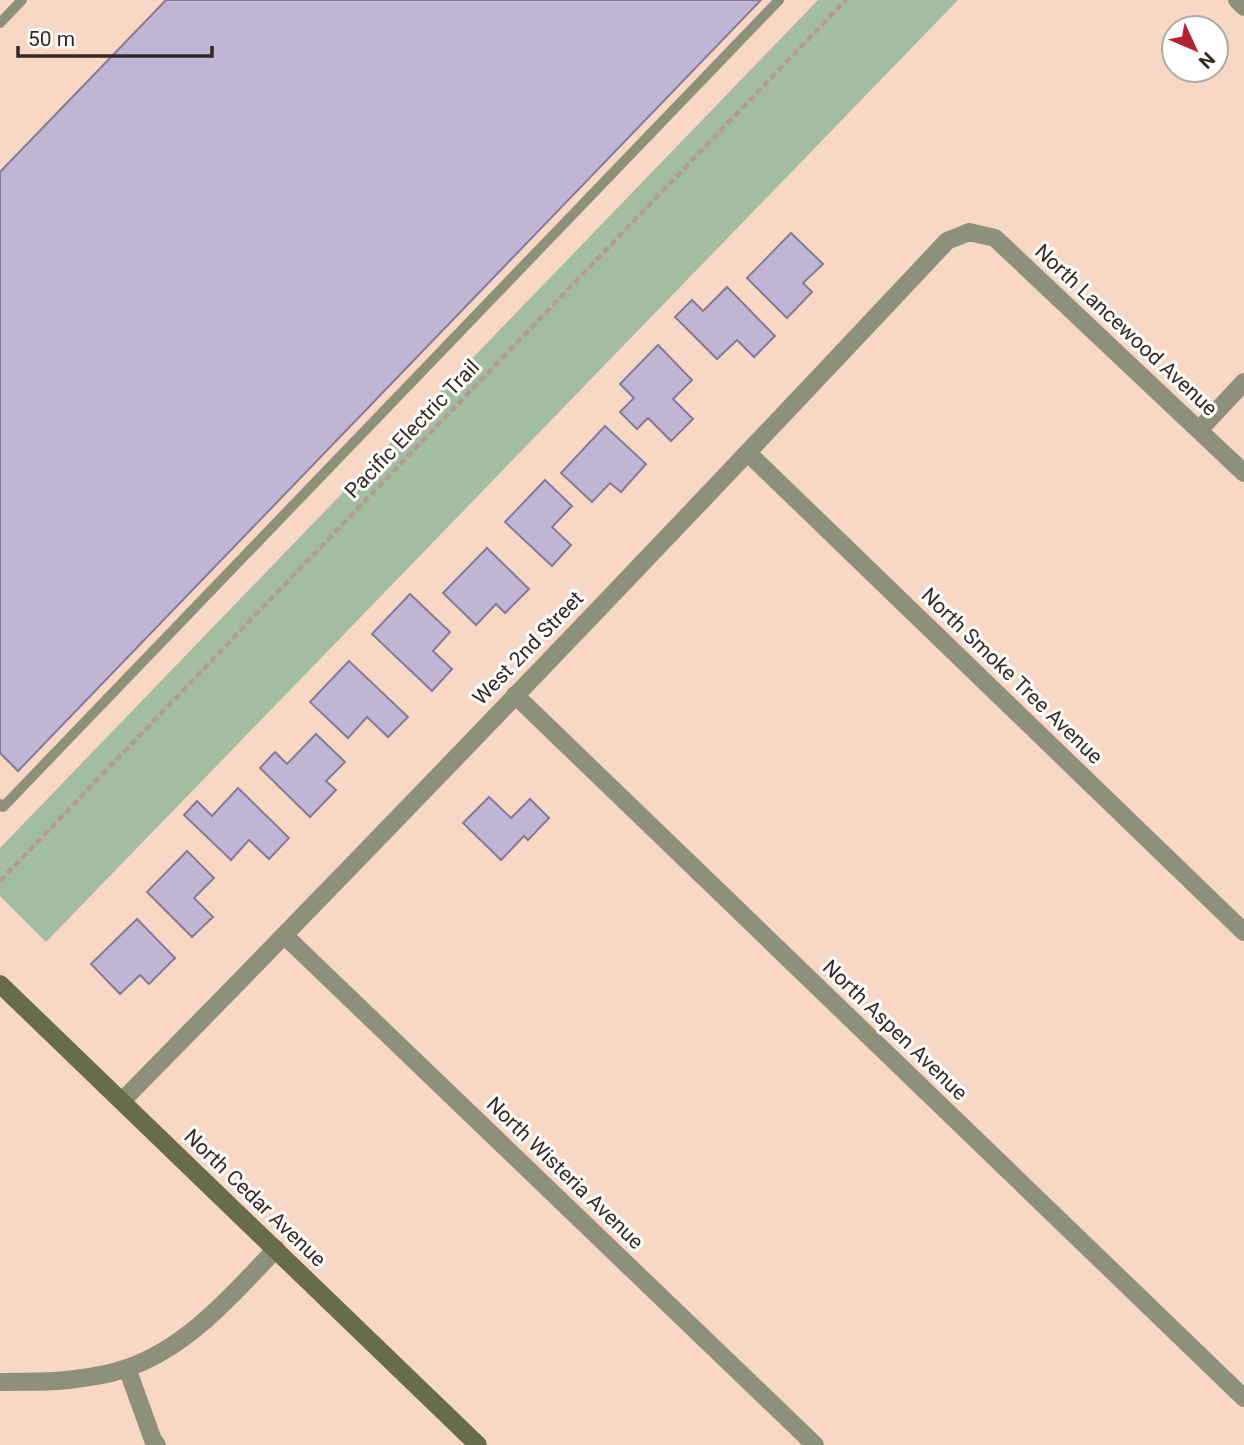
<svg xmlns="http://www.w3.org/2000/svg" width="1244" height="1445" font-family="Roboto,sans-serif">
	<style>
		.green { fill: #a2bd9f }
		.building { fill: #c0b5d4; stroke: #857b98; stroke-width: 2 }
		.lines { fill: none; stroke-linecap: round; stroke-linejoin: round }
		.path { stroke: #b69c8d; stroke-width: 4.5; stroke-dasharray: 7 3.5; stroke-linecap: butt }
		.service { stroke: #8e917a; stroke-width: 10 }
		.minor { stroke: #8e917a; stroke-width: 18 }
		.tertiary { stroke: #8e917a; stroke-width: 18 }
		.secondary { stroke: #676c4a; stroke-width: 18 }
		.labels { text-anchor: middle; stroke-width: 6; stroke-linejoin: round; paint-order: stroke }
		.street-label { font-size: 21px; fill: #362922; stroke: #fff }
	</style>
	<rect width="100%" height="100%" fill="#f8d7c4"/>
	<!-- green -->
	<path class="green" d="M818,0H958L46,942L0,896V848Z"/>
	<!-- building -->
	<path class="building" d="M166,0H761L18,771L0,753V172Z
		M791,233L823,264L803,283L812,292L787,318L747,278Z
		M727,287L775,336L754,357L737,340L717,359L675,317L692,300L703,311Z
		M658,345L692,380L673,399L693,419L671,441L648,418L637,429L620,412L634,398L620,384Z
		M605,426L646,464L621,492L610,483L592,502L561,473Z
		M545,480L572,506L552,527L571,545L552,566L505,522Z
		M487,548L529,589L505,613L496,604L476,625L443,593Z
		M410,594L450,632L433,651L452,669L432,691L372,634Z
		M349,661L408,717L388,737L367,717L348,738L310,702Z
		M316,734L345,762L326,781L336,790L310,817L260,768L275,752L287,764Z
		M238,788L289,838L269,859L249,840L231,860L184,815L197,801L212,816Z
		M489,797L511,818L530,799L549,818L528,840L524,836L501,860L463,823Z
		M187,851L214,878L194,898L213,917L192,937L147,892Z
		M137,919L175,958L149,984L140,975L120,994L91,964Z"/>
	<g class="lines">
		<!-- path -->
		<path class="path" d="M0,881L846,0"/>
		<!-- service -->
		<path class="service" d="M0,23L22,0
			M0,804L3,807L779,0"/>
		<!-- minor -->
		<path class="minor" d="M1199,430L1244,382
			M748,453L1244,932
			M515,695L1244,1398
			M284,935L815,1445
			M122,1101C400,818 675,531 947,241L969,232L995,238L1244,473
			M127,1368L153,1440L157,1445
			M0,1382C24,1381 51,1383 75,1379C92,1377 111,1374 127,1368C188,1347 233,1294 276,1249"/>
		<!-- tertiary -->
		<path class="tertiary" d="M1237,0L1244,7"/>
		<!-- secondary -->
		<path class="secondary" d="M0,984L478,1445"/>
	</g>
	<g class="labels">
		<!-- street labels -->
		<g class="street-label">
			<text transform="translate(1126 330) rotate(43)" y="7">North Lancewood Avenue</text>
			<text transform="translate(412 429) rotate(-46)" y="7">Pacific Electric Trail</text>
			<text transform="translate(528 648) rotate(-46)" y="7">West 2nd Street</text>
			<text transform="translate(1012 676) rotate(44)" y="7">North Smoke Tree Avenue</text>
			<text transform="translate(895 1030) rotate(44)" y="7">North Aspen Avenue</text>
			<text transform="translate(565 1173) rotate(44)" y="7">North Wisteria Avenue</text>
			<text transform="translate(255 1198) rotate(44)" y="7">North Cedar Avenue</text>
		</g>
	</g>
	<!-- north arrow -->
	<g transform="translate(1195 49) rotate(134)"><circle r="33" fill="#ffffff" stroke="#afa9a7" stroke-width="2"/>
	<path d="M0-5L12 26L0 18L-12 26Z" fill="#b42232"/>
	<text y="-10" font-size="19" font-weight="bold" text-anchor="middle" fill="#362922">N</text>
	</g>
	<!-- scale -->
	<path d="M18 46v10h194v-10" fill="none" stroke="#362922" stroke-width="3.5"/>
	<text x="28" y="46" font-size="21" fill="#362922" stroke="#ffffff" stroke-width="5" paint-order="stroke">50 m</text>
</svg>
